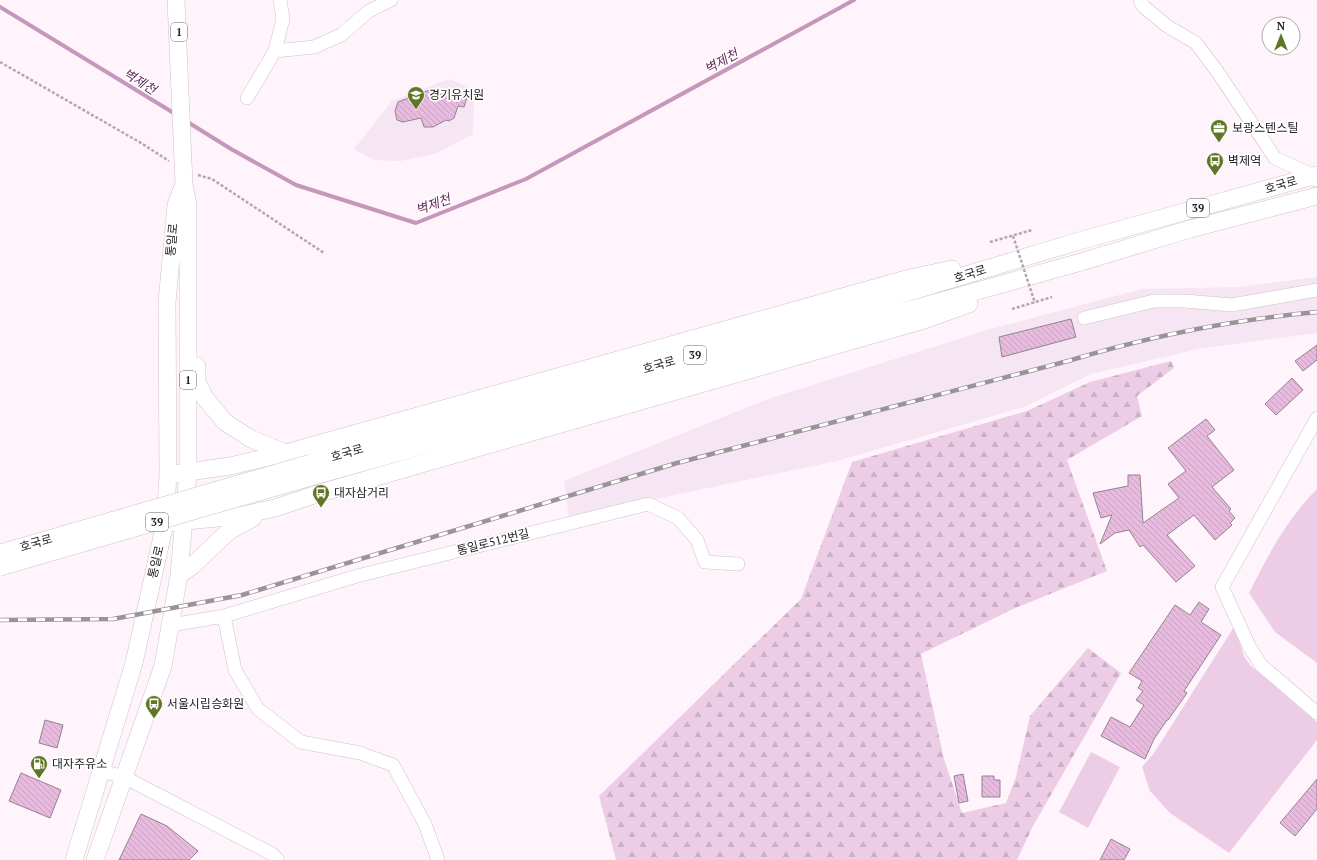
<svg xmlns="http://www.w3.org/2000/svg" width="1317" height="860" font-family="'PT Serif','Noto Sans KR',serif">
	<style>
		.built { fill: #f6e5f2 }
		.forest { fill: url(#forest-firs) }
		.pitch { fill: #edcce6 }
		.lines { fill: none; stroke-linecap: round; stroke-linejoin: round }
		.stream { stroke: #c497bb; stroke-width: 4 }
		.building { fill: url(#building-back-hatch); stroke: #8f858d }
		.minor-casing { stroke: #cdc2ca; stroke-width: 14 }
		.major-casing { stroke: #cdc2ca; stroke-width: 18 }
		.path { stroke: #b0a8ae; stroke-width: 2.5; stroke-dasharray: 3 2; stroke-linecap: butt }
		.minor { stroke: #fff; stroke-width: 13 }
		.major { stroke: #fff; stroke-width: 17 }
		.rail-casing { stroke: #9a9398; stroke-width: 4.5 }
		.rail { stroke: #fff; stroke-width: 3; stroke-dasharray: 9; stroke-linecap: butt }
		.major-bridge-casing { stroke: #cdc2ca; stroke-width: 18; stroke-linecap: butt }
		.path-bridge { stroke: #b0a8ae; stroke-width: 2.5; stroke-dasharray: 3 2; stroke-linecap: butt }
		.major-bridge { stroke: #fff; stroke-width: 17 }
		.labels { text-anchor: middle; stroke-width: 3.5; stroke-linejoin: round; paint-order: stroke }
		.shield { fill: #fff; stroke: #666365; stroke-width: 1 }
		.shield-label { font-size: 11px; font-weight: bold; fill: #242023 }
		.poi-label { font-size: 12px; fill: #242023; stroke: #fff; text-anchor: start }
		.street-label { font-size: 12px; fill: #242023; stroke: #fff }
		.water-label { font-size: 13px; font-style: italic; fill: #642d5c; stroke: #fff }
	</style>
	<defs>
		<pattern id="forest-firs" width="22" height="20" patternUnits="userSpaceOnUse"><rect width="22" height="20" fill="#edcce6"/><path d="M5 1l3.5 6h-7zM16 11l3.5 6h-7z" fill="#cbafc5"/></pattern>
		<pattern id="building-back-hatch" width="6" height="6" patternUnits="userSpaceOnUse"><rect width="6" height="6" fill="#e9bae0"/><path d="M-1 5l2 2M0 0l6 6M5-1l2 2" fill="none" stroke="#c8a0c0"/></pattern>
	</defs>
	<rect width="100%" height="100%" fill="#fff4fc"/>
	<!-- built -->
	<path class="built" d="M449,79L474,89L473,134L435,154L400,161L374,160L354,149L392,101Z
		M1317,277V333L1203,348L1091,374L1024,407L837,461L569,517L564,481L768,399L987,330L1142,289L1240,287Z"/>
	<!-- forest -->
	<path class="forest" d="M1171,361L1174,368L1137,396L1142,416L1067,460L1107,571L1013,609L921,654L944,759L962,813L1006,803L1016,777L1030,716L1088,648L1121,673L1033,826L1017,860H616L599,796L801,599L852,462L1027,411L1090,382Z"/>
	<!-- pitch -->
	<path class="pitch" d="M1317,489V663L1275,632L1249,593C1268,555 1287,519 1317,489Z
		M1234,627L1245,658L1251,666L1317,722V740L1229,853L1170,813L1150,791L1142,767L1154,753Z
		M1091,752L1120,767L1088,828L1059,812Z"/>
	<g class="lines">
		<!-- stream -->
		<path class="stream" d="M0,7L177,115
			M186,121L231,149L296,185L416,223L526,179L854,0"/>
	</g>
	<!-- building -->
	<path class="building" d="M432,89L435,97L454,89L467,97L464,107L458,106L454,118L449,121L446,120L433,127H424L421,118L403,122L397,120L395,111L398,102Z
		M1071,319L1076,337L1002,357L999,337Z
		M1317,345V360L1303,371L1295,361Z
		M1292,378L1303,390L1276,415L1265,404Z
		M1206,419L1215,430L1207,436L1234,470L1212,487L1231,509L1229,511L1235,518L1230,523L1232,525L1215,540L1194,515L1167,535L1195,566L1176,582L1143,545L1140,547L1129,530L1115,533L1100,544L1112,515L1101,518L1093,493L1128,486V475H1140L1143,523L1179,498L1168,484L1186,471L1168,448Z
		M1199,602L1209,609L1201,622L1221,635L1184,691L1187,693L1168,720H1167L1154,739L1145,759L1101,736L1111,717L1130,727L1144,705L1136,700L1143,691L1138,688L1142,681L1129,673L1175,605L1190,615Z
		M45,720L63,725L57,748L39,743Z
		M21,773L61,790L50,818L9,801Z
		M963,774L968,801L959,803L954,776Z
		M982,776H994V780H1000V797H982Z
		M1317,779V809L1295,836L1280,823Z
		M141,814L167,826L198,851L189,860H119Z
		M1111,839L1130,849L1124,860H1100Z"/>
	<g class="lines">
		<defs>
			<path id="minor" d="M1140,0L1143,6L1167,26L1196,43L1219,74L1275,158L1314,176L1316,180
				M275,51L314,47L341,35L369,11L391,0
				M247,98L275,51L283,19L280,0
				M1084,318L1154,301H1185L1232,305L1317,290
				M1317,418L1222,587L1249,646L1261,665L1317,713
				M224,616L235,670L258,709L301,742L360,753L393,765L425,824L438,860
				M171,625L224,616L357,576L648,504L678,518L697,540L705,562L738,564
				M102,771L124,777L272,854L278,860"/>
			<path id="major" d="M197,366V382L205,398L225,422L251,439L286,453
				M311,463L769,334L1079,241L1317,175
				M168,475L230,466L286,453L910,278L952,269
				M314,476L1081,262L1190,229L1317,196
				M165,523L238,516L275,508L320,493L924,320L969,304
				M179,575L192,566L229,531L253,518
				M74,860L134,663L165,523L168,475L167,302L176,205L184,184
				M95,860L163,666L179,575L188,473V205L184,184L176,0"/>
		</defs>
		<!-- minor casing -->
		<use href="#minor" class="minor-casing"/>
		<!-- major casing -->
		<use href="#major" class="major-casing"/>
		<!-- path -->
		<path class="path" d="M0,62L141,143L169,161
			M198,175L212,179L324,253
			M990,242L1032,230
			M1012,309L1052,297"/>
		<!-- minor -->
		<use href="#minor" class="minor"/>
		<!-- major -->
		<use href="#major" class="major"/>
		<defs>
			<path id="rail" d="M0,620L113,619L242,595L677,463L1068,361C1150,336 1231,320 1317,312"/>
		</defs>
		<!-- rail casing -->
		<use href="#rail" class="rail-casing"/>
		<!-- rail -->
		<use href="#rail" class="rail"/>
		<defs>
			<path id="major-bridge" d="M0,553L311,463
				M0,567L314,476"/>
		</defs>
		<!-- major-bridge casing -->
		<use href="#major-bridge" class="major-bridge-casing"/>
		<!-- path-bridge -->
		<path class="path-bridge" d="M1013,236L1035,303"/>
		<!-- major-bridge -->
		<use href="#major-bridge" class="major-bridge"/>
	</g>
	<!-- icons -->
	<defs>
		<symbol id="school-pin" viewBox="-11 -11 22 30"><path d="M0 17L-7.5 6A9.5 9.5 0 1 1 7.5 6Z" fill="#607627" stroke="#fff"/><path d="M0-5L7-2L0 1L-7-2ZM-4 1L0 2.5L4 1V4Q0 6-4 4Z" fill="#fff"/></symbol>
		<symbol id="office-pin" viewBox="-11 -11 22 30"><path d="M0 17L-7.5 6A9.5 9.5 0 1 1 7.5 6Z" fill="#607627" stroke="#fff"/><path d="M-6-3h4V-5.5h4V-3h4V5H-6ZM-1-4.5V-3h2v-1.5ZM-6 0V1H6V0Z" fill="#fff"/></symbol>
		<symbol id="bus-pin" viewBox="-11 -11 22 30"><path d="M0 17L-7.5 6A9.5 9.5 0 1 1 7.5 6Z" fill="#607627" stroke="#fff"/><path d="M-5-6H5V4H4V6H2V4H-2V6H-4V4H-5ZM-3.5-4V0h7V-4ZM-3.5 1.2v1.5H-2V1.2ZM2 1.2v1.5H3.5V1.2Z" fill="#fff"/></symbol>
		<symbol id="fuel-pin" viewBox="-11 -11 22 30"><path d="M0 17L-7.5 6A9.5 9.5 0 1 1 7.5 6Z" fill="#607627" stroke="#fff"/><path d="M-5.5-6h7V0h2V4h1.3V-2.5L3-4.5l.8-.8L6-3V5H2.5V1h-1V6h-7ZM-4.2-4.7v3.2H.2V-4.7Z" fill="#fff"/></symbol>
	</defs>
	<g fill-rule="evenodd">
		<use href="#school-pin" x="406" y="85" width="20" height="27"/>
		<use href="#office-pin" x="1209" y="118" width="20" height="27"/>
		<use href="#bus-pin" x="1205" y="151" width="20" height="27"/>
		<use href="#bus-pin" x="311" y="483" width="20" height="27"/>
		<use href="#bus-pin" x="144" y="694" width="20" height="27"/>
		<use href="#fuel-pin" x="29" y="754" width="20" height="27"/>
	</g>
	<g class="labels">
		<!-- shield labels -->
		<g class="shield">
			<rect x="171" y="23" width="16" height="18" rx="3"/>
			<rect x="1187" y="199" width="22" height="18" rx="3"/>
			<rect x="684" y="346" width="22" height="18" rx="3"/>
			<rect x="180" y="371" width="16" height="18" rx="3"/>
			<rect x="146" y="513" width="22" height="18" rx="3"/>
		</g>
		<g class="shield-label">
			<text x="179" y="36">1</text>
			<text x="1198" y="212">39</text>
			<text x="695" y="359">39</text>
			<text x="188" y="384">1</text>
			<text x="157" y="526">39</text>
		</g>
		<!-- poi labels -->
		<g class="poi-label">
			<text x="429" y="99">경기유치원</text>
			<text x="1232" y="132">보광스텐스틸</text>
			<text x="1228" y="165">벽제역</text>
			<text x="334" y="497">대자삼거리</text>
			<text x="167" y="708">서울시립승화원</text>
			<text x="52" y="768">대자주유소</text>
		</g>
		<!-- street labels -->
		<g class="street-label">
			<text transform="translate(1281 185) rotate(-16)" y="4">호국로</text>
			<text transform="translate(172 240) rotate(-85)" y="4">통일로</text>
			<text transform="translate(970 274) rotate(-17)" y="4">호국로</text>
			<text transform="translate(659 365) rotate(-16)" y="4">호국로</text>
			<text transform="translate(347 453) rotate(-16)" y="4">호국로</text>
			<text transform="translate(493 542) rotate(-14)" y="4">통일로512번길</text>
			<text transform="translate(36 543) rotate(-16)" y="4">호국로</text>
			<text transform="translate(156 562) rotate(-77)" y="4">통일로</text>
		</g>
		<!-- water labels -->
		<g class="water-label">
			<text transform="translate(721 61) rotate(-29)" y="5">벽제천</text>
			<text transform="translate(140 81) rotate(32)" y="5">벽제천</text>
			<text transform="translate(433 204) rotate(-20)" y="5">벽제천</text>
		</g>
	</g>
	<!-- north arrow -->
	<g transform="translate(1281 36)"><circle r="19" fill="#ffffff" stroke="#a7a6a7"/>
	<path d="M0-3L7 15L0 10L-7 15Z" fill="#607627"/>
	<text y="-6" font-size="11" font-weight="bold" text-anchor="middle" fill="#242023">N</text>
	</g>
</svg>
